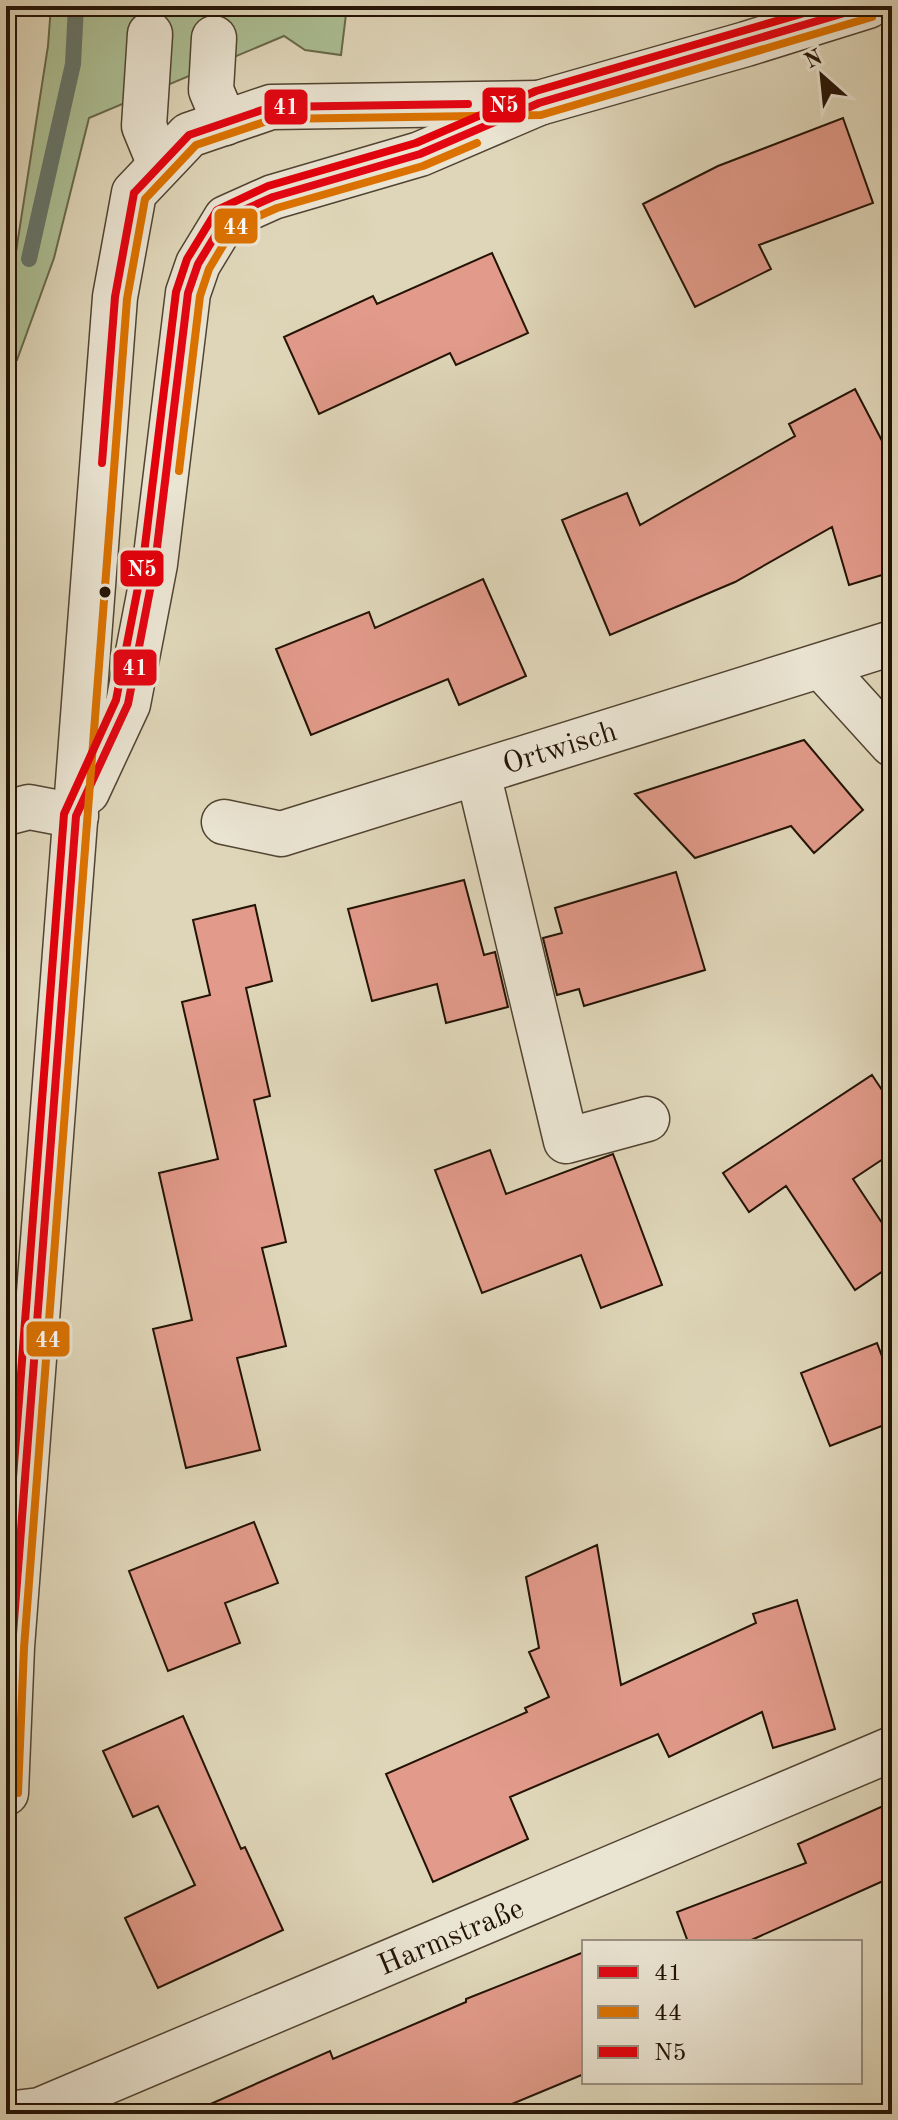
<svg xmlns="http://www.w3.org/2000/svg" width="898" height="2120" font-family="'Old Standard TT',serif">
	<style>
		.green { fill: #acbf94; stroke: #68694c; stroke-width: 2 }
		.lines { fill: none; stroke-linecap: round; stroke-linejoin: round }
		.stream { stroke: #66776c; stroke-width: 16 }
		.building { fill: #e29a8a; stroke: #231305; stroke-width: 2 }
		.minor-casing { stroke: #524432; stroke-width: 47 }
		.minor { stroke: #eae4d2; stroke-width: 44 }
		.bus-1-casing { stroke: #eae4d2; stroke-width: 14 }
		.bus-2-casing { stroke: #eae4d2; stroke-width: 14 }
		.bus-3-casing { stroke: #eae4d2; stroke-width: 14 }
		.bus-1 { stroke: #e30613; stroke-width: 8 }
		.bus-2 { stroke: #db7200; stroke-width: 8 }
		.bus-3 { stroke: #e3000b; stroke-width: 8 }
		.bus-dot { fill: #231305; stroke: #eae4d2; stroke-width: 3 }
		.labels { text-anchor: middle; stroke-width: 6; stroke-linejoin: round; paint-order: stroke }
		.street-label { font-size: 30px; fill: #231305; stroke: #eae4d2 }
		.line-badge { stroke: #eae4d2; stroke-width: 3 }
		.badge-label { font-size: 22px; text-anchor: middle; font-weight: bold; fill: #fff }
	</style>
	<rect width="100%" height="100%" fill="#dfd6b9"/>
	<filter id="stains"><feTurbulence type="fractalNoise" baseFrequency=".0025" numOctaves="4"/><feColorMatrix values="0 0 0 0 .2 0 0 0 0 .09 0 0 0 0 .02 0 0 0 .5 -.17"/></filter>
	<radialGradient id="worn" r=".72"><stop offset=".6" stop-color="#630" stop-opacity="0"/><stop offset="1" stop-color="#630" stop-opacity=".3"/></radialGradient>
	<!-- green -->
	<path class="green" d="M51,6H347L341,55L305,50L284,36L89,118L54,258L17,360L6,359V316L48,46Z"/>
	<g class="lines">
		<!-- stream -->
		<path class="stream" d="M29,259L73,64L76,6"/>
	</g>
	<!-- building -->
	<path class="building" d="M843,118L873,203L759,245L771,269L695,307L643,204L718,166Z
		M492,253L528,333L456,365L450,353L319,414L284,337L373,296L377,304Z
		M855,389L892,460V572L849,585L832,527L735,582L610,635L562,520L627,493L640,525L795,436L789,424Z
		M483,579L526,676L459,705L448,679L311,735L276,649L369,612L375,628Z
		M804,740L863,810L814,853L791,826L695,858L635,794Z
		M676,872L705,970L584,1006L579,989L557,995L543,938L562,933L555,908Z
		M464,880L484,955L495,952L508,1007L446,1023L437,984L372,1001L348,909Z
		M255,905L272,981L246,988L270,1096L254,1100L286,1242L262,1248L286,1346L237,1358L260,1450L186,1468L153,1329L192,1320L159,1173L218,1159L182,1002L210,995L193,920Z
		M872,1075L892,1105V1153L853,1179L892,1238V1265L855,1290L786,1186L749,1212L723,1173Z
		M490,1150L506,1194L613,1154L662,1285L601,1308L581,1255L482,1293L435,1170Z
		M877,1343L892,1383V1422L830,1446L801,1373Z
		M254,1522L278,1583L225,1603L240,1643L168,1671L129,1571Z
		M597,1545L621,1685L756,1623L753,1614L797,1600L835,1729L773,1748L762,1712L669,1757L658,1734L510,1797L528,1839L433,1882L386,1774L527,1712L525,1708L549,1697L529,1652L539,1648L526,1577Z
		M183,1716L241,1849L245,1847L283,1930L158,1988L125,1918L195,1885L158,1806L133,1817L103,1751Z
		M892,1802V1877L747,1942H688L677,1912L806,1863L798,1844Z
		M584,1952V2074L488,2114H188L330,2051L333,2059L466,2002V1999Z"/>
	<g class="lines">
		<defs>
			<g id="minor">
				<path d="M150,34L144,126L160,165"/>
				<path d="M214,38L211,90L225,123"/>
				<path d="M822,667L892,744"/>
				<path d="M478,773L566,1141L647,1119"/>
				<path d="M87,792L128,704L155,564L188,293L198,264L226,218L273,197L420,154L539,103L746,44L868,6"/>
				<path d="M6,813L29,807L76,816"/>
				<path id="s1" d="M224,822L281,834L892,643"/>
				<path d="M6,1793L12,1647L115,297L134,193L189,135L271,107L539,103"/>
				<path id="s2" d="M6,2114L40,2110L892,1749"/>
			</g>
		</defs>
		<!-- minor casing -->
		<use href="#minor" class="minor-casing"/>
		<!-- minor -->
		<use href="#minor" class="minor"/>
		<defs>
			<path id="bus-1" d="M134,193L189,135L271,107L468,104
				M102,463L115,297L134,193
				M6,1793L12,1647L76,816L128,704L155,564L188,293L198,264L226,218L273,197L420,154L539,103L868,6"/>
			<path id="bus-2" d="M179,471L200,296L209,269L234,227L277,208L423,166L477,143
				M18,1793L24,1648L127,299L145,199L196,145L273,119L541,115L872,17"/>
			<path id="bus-3" d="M6,1569L64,814L116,700L143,562L176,292L187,259L217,210L268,186L416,143L536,91L828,6"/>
		</defs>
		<!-- bus-1 casing -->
		<use href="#bus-1" class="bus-1-casing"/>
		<!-- bus-2 casing -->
		<use href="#bus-2" class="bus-2-casing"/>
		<!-- bus-3 casing -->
		<use href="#bus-3" class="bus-3-casing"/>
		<!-- bus-1 -->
		<use href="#bus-1" class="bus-1"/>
		<!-- bus-2 -->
		<use href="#bus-2" class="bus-2"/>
		<!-- bus-3 -->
		<use href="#bus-3" class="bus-3"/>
	</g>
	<!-- markers -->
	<circle class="bus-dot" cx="105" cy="592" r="7"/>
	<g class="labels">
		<!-- street labels -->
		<g class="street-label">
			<text dy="10" stroke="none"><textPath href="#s1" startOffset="350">Ortwisch</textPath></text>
			<text dy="10" stroke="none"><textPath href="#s2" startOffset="480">Harmstraße</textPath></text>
		</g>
	</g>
	<g class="line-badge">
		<rect x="481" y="86" width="46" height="38" rx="8" fill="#e3000b"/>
		<rect x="263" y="88" width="46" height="38" rx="8" fill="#e30613"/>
		<rect x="213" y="207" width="46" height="38" rx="8" fill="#db7200"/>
		<rect x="119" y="549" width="46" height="39" rx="8" fill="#e3000b"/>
		<rect x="112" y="648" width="46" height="39" rx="8" fill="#e30613"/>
		<rect x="25" y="1320" width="46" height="38" rx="8" fill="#db7200"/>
	</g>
	<g class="badge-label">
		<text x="504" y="112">N5</text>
		<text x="286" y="114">41</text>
		<text x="236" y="234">44</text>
		<text x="142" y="576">N5</text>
		<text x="135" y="675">41</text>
		<text x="48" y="1347">44</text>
	</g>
	<!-- margin -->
	<rect width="898" height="2120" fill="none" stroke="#dfd6b9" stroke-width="32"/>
	<rect x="8" y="8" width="882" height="2104" fill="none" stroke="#231305" stroke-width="4"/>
	<rect x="16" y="16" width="866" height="2088" fill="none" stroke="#231305" stroke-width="2"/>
	<!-- legend -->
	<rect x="582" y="1940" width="280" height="144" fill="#eae4d2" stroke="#9a9080" stroke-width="2"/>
	<rect x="598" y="1966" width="40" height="12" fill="#e30613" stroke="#9a9080" stroke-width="2"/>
	<text x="654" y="1980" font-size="24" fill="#231305">41</text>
	<rect x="598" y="2006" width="40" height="12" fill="#db7200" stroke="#9a9080" stroke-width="2"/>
	<text x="654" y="2020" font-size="24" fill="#231305">44</text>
	<rect x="598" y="2046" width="40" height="12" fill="#e3000b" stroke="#9a9080" stroke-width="2"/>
	<text x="654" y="2060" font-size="24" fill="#231305">N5</text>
	<!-- north arrow -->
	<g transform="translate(822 76) rotate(333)" stroke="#eae4d2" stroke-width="6" paint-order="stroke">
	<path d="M0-6L14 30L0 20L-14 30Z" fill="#231305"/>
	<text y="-12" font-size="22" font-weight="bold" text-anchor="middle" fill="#231305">N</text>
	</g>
	<rect width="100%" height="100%" filter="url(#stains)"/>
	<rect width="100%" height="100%" fill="url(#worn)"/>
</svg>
